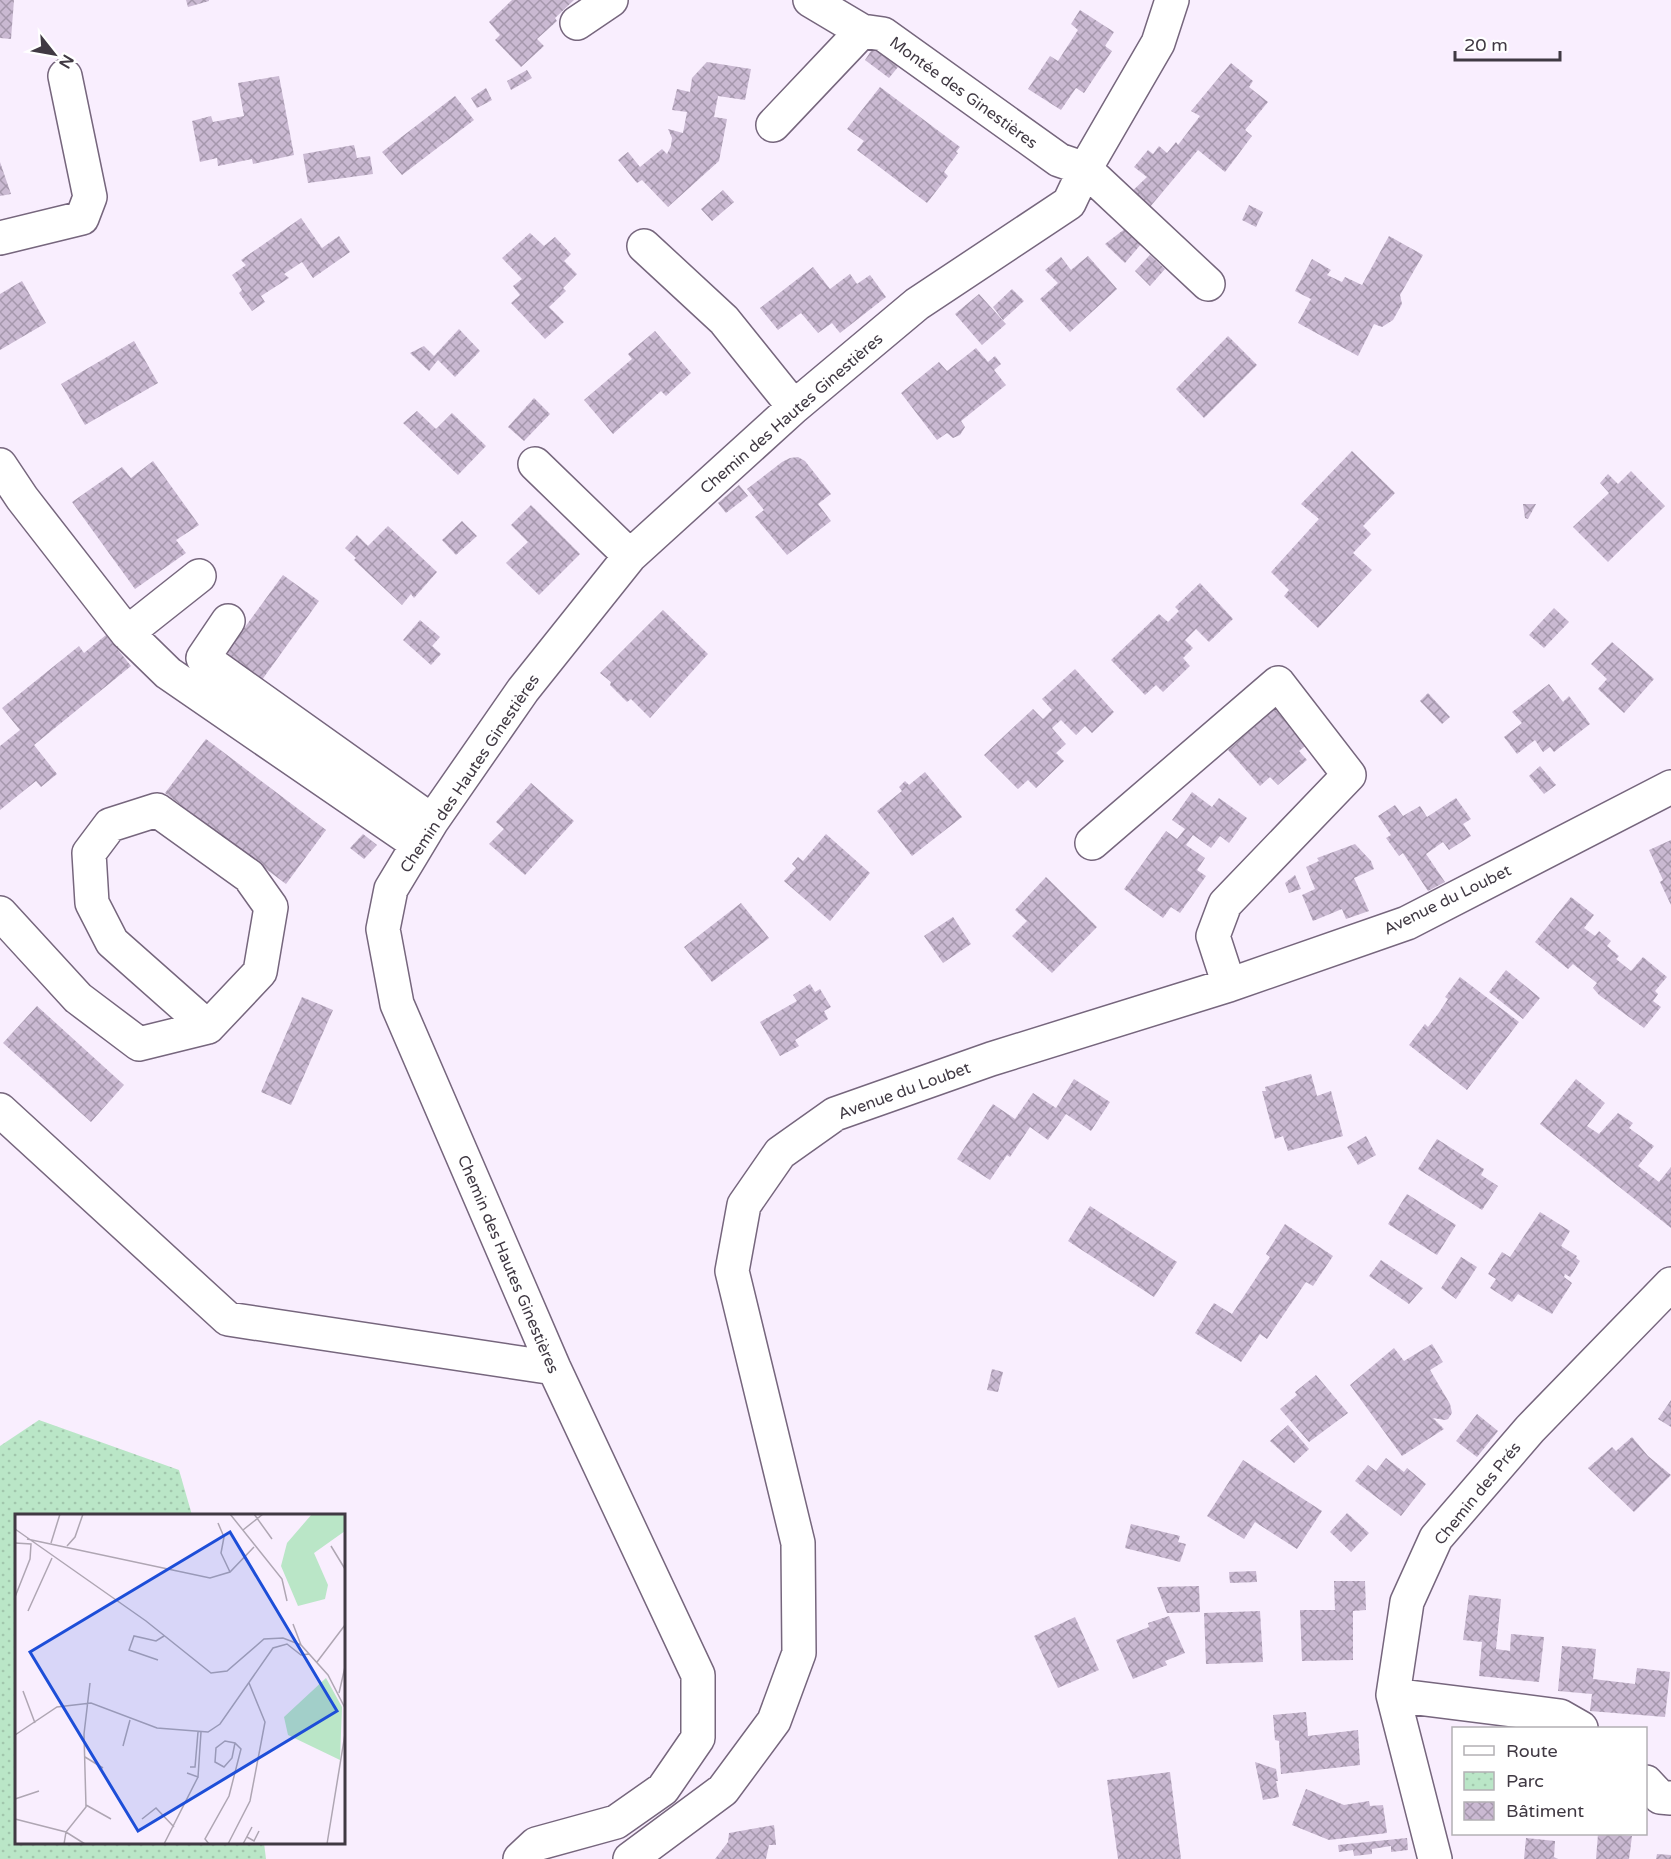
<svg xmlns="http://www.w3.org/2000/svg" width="1671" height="1859" font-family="'Varela Round',sans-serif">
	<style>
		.park { fill: url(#park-dots) }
		.building { fill: url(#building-cross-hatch) }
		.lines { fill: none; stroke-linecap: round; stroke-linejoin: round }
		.minor-casing { stroke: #76667d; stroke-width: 36 }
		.minor { stroke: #fff; stroke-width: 33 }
		.labels { text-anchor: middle; stroke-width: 4.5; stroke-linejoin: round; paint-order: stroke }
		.street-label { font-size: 16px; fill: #403943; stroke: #fff }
		.inset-road { fill: none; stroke: #afa6b3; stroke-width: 1.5 }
		.view { fill: #1d4ed8; fill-opacity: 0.15; stroke: #1d4ed8; stroke-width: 3 }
		.inset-edge { fill: none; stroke: #403943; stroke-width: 3 }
	</style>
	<defs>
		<pattern id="park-dots" width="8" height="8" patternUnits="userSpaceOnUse" patternTransform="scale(1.5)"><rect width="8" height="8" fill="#bae6c7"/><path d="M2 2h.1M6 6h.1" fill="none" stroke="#a1c6ac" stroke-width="1.8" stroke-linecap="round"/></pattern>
		<pattern id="building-cross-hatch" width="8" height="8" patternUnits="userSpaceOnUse" patternTransform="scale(1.5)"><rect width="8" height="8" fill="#cab9d2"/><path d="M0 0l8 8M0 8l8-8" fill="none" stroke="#a597ac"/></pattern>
	</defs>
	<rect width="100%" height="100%" fill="#f9eefe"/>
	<!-- park -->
	<path class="park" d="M39,1420L179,1470L192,1515L16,1516V1842L264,1843L266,1859H0V1446Z"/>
	<!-- building -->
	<path class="building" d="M0,0H14L11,39L0,38Z
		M186,0H209V1L188,7Z
		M512,0H574L555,18L557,21L537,39L544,46L521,67L495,40L500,35L489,22Z
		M1080,10L1114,32L1105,46L1112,51L1084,93L1076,88L1061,110L1028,89L1050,56L1058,61L1078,30L1071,24Z
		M873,48L898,67L889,78L865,60Z
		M707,62L751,69L745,100L718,96L714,117L727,119L719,161L668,207L642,180L637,183L618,160L628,152L640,167L662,149L667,154L671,146L672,138L668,129L683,133L687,112L672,110L677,89L690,92L692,78Z
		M1231,63L1253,81L1249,87L1268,102L1245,130L1252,136L1225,172L1198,150L1144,214L1126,197L1147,177L1134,167L1148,150L1153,154L1159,146L1167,153L1176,142L1178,145L1200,116L1191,111Z
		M527,70L532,78L511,90L507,81Z
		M279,76L294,155L253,164L252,159L218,166L217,158L200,162L192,121L211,116L213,122L244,116L238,83Z
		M880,87L960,147L956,152L958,153L944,172L948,176L927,203L857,150L864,141L847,129Z
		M486,88L492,100L477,108L471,98Z
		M455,96L474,120L402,175L382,152Z
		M354,145L357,158L370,156L373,174L308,183L303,154Z
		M0,162L11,194L0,196Z
		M723,190L734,202L712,221L701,209Z
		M1249,205L1263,212L1256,227L1242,220Z
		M301,218L322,248L339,236L350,252L313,278L302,262L284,274L289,278L261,296L265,302L252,311L239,293L242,290L232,275L246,265L241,260Z
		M1126,228L1142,243L1125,263L1105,244Z
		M530,233L544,246L555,237L571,254L564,261L577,274L563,288L566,291L549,307L564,322L545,339L511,303L520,295L513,286L522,279L502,258Z
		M1389,236L1423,255L1400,295L1402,304L1393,320L1382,327L1374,324L1358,356L1298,323L1311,299L1295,291L1312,259L1331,270L1327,275L1342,282L1345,277L1362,285Z
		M1150,255L1165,269L1150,286L1135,271Z
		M1088,256L1117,289L1070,332L1040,299L1058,283L1045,270L1061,257L1071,270Z
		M813,267L830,289L850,274L857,284L870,275L886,297L840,333L832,323L818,333L801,313L778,330L760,308Z
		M22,281L46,323L0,350V294Z
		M1012,289L1024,301L1003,320L993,307Z
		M979,294L1006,324L982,345L955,314Z
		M459,329L480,351L455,377L438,360L429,371L410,353L424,346L434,356Z
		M655,331L691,373L666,396L661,391L613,434L584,400L632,359L628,354Z
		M1228,336L1257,365L1204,418L1176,389Z
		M134,341L158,383L85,425L61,384Z
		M976,348L988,362L995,356L1001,364L994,370L1006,385L961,421L965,427L960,435L953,438L947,433L937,440L901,393L939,362L947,371Z
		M534,398L550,414L524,441L508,427Z
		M417,411L436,429L452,413L486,446L458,475L403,423Z
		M1352,451L1395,493L1363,526L1371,534L1353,553L1372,570L1318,628L1284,596L1289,590L1271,572L1319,519L1301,504Z
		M798,457L805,461L831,494L818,504L831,521L787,555L755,517L764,510L747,489L782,462L790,458Z
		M153,461L199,525L176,540L186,553L135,589L72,502L122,467L131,478Z
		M1631,471L1665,506L1608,562L1573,527L1609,493L1600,483L1608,474L1618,484Z
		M739,485L748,496L726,513L718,503Z
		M1523,504H1536L1528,519L1525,518Z
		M531,505L580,554L539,595L506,563L528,542L511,525Z
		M462,521L477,536L456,555L442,540Z
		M388,526L437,572L414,598L411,594L402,605L354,560L356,558L345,548L357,535L368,546Z
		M283,575L319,601L259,684L223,657Z
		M1200,583L1233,619L1209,642L1196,629L1185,640L1193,648L1183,658L1190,666L1163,692L1156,685L1145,695L1111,660L1159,614L1168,622L1179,611L1175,607Z
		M1554,608L1569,622L1544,648L1529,635Z
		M663,610L708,654L650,718L631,699L627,702L610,685L611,682L600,673Z
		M420,620L440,637L432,646L441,654L431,665L403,640Z
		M106,635L131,666L34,745L57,774L41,787L36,781L0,810V746L20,730L2,708L79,646L84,653Z
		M1612,642L1654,679L1624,713L1598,689L1607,679L1591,664Z
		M1075,669L1114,712L1092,733L1085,726L1076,735L1061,720L1052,728L1066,744L1056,753L1064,761L1036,788L1028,780L1018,789L984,755L1033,709L1043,719L1052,710L1042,699Z
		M1549,684L1563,702L1569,696L1590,724L1554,752L1550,747L1543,752L1535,740L1517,754L1504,737L1522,723L1512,712Z
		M1428,693L1450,717L1442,724L1420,701Z
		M1278,706L1310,742L1299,751L1307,760L1278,785L1270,777L1260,786L1228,750Z
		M206,739L326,830L286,884L165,793Z
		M1540,766L1556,785L1544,794L1529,776Z
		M925,772L962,817L912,856L877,811L902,791L899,787L905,781L909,785Z
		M531,783L574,821L525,875L489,844L504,829L496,822Z
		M1192,792L1212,807L1219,798L1247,818L1229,843L1220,836L1211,848L1193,835L1186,845L1205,858L1197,870L1206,876L1180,913L1171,907L1163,918L1124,889L1166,831L1177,839L1185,829L1172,820Z
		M1456,798L1471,819L1463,824L1471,836L1449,850L1443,842L1426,854L1445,882L1428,891L1403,853L1399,856L1386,838L1391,835L1378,816L1395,805L1403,816L1420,806L1427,817Z
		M363,834L377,845L364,859L350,848Z
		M826,834L870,873L830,921L784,881L796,868L792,864L798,857L803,861Z
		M1671,840V905L1660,882L1663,880L1649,850Z
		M1355,844L1371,861L1374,869L1354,878L1369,911L1346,919L1342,909L1313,921L1302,895L1315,889L1306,867L1319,861L1317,858Z
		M1295,875L1301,889L1289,893L1285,883Z
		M1046,877L1097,927L1052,973L1012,936L1027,921L1015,910Z
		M1571,897L1594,915L1584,928L1595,936L1599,931L1611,941L1607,946L1619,956L1616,959L1631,971L1643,957L1667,977L1655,991L1658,994L1653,1001L1661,1007L1644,1028L1599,995L1593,988L1597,983L1573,964L1568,969L1535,942Z
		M741,903L769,938L712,982L684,947Z
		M953,917L971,944L943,963L924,936Z
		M1506,970L1540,998L1523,1019L1489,992Z
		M1460,977L1519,1022L1467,1090L1409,1045L1425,1024L1428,1027L1438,1014L1448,999L1445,997Z
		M810,984L815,992L820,989L831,1007L824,1011L828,1019L795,1040L799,1046L780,1056L760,1022L797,1001L793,995Z
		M302,997L333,1010L291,1105L261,1092Z
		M37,1006L124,1085L91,1122L3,1043Z
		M1311,1074L1317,1096L1331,1091L1343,1136L1288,1151L1283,1136L1275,1139L1262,1091H1266L1265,1087Z
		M1074,1079L1110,1102L1091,1131L1066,1114L1048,1140L1030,1127L1010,1157L1007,1155L990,1180L957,1159L993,1104L1015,1119L1033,1093L1056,1108Z
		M1576,1079L1605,1103L1587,1126L1599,1134L1618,1113L1633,1123L1629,1128L1654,1146L1638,1166L1659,1182L1671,1167V1228L1540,1124Z
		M1366,1136L1376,1155L1358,1165L1347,1147Z
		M1437,1139L1484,1169L1481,1175L1498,1186L1482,1210L1418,1169Z
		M1407,1194L1456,1225L1437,1255L1388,1224Z
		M1090,1206L1177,1262L1154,1297L1068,1241Z
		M1540,1212L1570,1231L1561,1246L1577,1256L1576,1258L1580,1261L1570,1277L1565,1274L1564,1277L1572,1283L1552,1314L1518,1294L1512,1302L1490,1288L1496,1279L1488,1274L1502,1252L1510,1257Z
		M1285,1224L1333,1256L1313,1286L1306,1282L1267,1339L1260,1334L1241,1362L1195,1333L1214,1303L1232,1314L1270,1257L1266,1254Z
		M1461,1257L1477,1267L1456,1299L1441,1288Z
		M1381,1260L1423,1288L1409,1304L1369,1276Z
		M1432,1344L1443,1362L1430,1370L1450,1404L1452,1413L1448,1419L1445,1420L1433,1418L1444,1429L1402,1456L1350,1385L1394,1348L1404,1361Z
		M992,1369L1003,1372L998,1392L987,1390Z
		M1316,1375L1348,1413L1309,1442L1280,1409L1297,1395L1295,1392Z
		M1671,1400V1427L1658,1419Z
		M1477,1414L1498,1431L1477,1457L1456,1441Z
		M1288,1425L1309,1449L1294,1463L1270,1441Z
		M1632,1437L1648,1456L1671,1475L1634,1512L1588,1468L1612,1447L1616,1451Z
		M1386,1458L1404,1472L1407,1468L1426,1484L1401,1516L1355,1481L1368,1465L1376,1471Z
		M1243,1460L1322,1511L1297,1549L1255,1522L1244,1539L1207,1516Z
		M1347,1513L1369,1533L1351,1552L1330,1532Z
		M1131,1524L1180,1536L1178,1542L1186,1544L1180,1562L1125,1548Z
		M1256,1571L1257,1582L1230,1583L1229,1572Z
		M1334,1581H1365L1366,1610L1353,1611V1660L1302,1661L1300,1610H1335Z
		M1199,1586L1200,1612L1167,1613L1157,1587Z
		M1469,1595L1501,1599L1496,1649L1510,1651L1511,1634L1544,1637L1539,1682L1479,1676L1482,1642L1463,1640Z
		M1260,1611L1263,1662L1206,1664L1204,1613Z
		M1169,1616L1185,1653L1165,1661L1167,1665L1133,1679L1116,1640L1149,1627L1148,1623Z
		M1075,1617L1099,1670L1058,1688L1034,1636Z
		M1562,1646L1596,1649L1593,1679L1635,1684L1637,1668L1670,1672L1665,1717L1590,1711L1592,1694L1558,1691Z
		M1306,1712L1308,1736L1358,1730L1360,1765L1281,1774L1279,1741L1275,1740L1273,1715Z
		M1255,1762L1276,1769L1278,1781H1276L1279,1797L1263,1800Z
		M1170,1772L1181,1859H1118L1107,1780Z
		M1306,1789L1344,1805L1369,1801L1370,1806L1383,1805L1387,1833L1329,1840L1292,1825Z
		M774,1825L776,1845H769L766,1859H715L728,1842L729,1833Z
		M1598,1834L1632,1836L1629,1859H1596Z
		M1407,1838L1408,1850L1391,1852V1846L1372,1849V1854L1354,1856L1353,1850L1339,1852L1338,1845Z
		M1526,1838L1555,1841L1554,1857L1558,1859H1524Z
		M1657,1854L1671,1855V1859H1656Z"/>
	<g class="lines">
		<defs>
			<path id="minor" d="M810,0L862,31L883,34L1059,160L1085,169L1208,284
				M577,23L611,0
				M773,125L862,31
				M0,238L82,218L90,197L65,76
				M644,246L724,320L794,407
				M535,464L630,556
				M0,465L22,498L127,633
				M199,576L127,633L168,673L417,844
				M228,621L203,658L432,821
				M1092,843L1278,683L1349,775L1225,904L1213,936L1229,985
				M0,913L78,998L139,1044L208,1027L260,972L271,907L249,876L157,810L110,825L89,853L92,903L112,942L208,1027
				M0,1110L228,1319L554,1368
				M1393,1695L1560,1716L1581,1728
				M1646,1782L1660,1797L1671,1798
				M520,1859L536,1844L616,1822L663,1789L698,1738V1675L554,1368L397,1004L383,929L391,889L432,821L523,690L630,556L794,407L917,304L1069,203L1085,169L1158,43L1172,0
				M630,1859L723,1790L774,1721L799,1653L798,1543L732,1271L744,1205L780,1153L835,1114L991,1059L1229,985L1407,923L1671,787
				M1435,1859L1393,1695L1407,1602L1436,1538L1530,1429L1671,1284"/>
		</defs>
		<!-- minor casing -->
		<use href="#minor" class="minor-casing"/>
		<!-- minor -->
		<use href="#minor" class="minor"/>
	</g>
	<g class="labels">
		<!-- street labels -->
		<g class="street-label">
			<text transform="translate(964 92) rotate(36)" y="6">Montée des Ginestières</text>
			<text transform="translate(791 413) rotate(-41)" y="6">Chemin des Hautes Ginestières</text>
			<text transform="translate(469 773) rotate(-56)" y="6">Chemin des Hautes Ginestières</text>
			<text transform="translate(1447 899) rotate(-26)" y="6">Avenue du Loubet</text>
			<text transform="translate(904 1090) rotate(-20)" y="6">Avenue du Loubet</text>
			<text transform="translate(509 1264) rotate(67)" y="6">Chemin des Hautes Ginestières</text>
			<text transform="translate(1477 1493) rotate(-51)" y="6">Chemin des Prés</text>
		</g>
	</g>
	<!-- overview -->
	<g transform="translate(15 1514)">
		<rect width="330" height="330" fill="#f9eefe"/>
		<path d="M297,0H330V17L299,39L313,71L310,85L283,92L266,52L272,29ZM311,164L327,193L325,246L273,221L269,203Z" fill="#bae6c7"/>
		<path class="inset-road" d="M215,0L267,65L272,87M239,0L257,25M203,9L209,23L206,39L215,58M0,15L131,107L196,159L212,157L249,125L268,124L286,131L313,161L330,194M228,16L248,0M12,25L195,64L215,58L239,33M0,29L16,30L15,45L0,83M36,29L45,0M52,32L60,23L68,0M316,32L330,55M13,97L37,44M278,110L286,131M143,146L114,136L119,122L141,127L149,122M302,148L330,111M8,177L20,209M324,179L330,153M0,221L42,193L76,189L142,214L193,218L205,210L258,134L272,130L286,141L294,140M108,232L115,206M70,243L88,254M175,253H180L183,218M172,259L183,263L186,218M0,285L24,277M71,291L96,305M0,305L51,318L70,330M127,305L141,294L159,313M232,323L239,327L244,317M49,330L51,318L71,293L69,220L75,169M149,330L183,263M194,330L190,325L214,282L226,235L220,229L210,227L201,234L200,248L209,253L217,244L220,229M213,330L235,287L250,208L234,169M228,330L237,313M312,330L330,220"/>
		<path class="view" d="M215,18L322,197L123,317L15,138Z"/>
		<rect width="330" height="330" class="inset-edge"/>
	</g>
	<!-- legend -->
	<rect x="1452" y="1727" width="195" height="108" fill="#ffffff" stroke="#b3b0b4" stroke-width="1.5"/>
	<rect x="1464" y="1746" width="30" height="9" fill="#ffffff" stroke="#b3b0b4" stroke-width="1.5"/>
	<text x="1506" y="1757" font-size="18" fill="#403943">Route</text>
	<rect x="1464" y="1772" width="30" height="18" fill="url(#park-dots)" stroke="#b3b0b4" stroke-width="1.5"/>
	<text x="1506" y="1787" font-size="18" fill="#403943">Parc</text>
	<rect x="1464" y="1802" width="30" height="18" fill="url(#building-cross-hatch)" stroke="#b3b0b4" stroke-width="1.5"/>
	<text x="1506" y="1817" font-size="18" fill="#403943">Bâtiment</text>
	<!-- north arrow -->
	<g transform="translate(54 54) rotate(121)" stroke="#ffffff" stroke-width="4.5" paint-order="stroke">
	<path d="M0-4.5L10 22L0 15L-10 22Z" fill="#403943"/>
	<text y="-9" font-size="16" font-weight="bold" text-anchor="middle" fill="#403943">N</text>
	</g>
	<!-- scale -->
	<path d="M1455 51v9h105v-9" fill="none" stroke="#403943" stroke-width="3"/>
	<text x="1464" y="51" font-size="18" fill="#403943" stroke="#ffffff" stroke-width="4.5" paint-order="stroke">20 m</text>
</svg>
